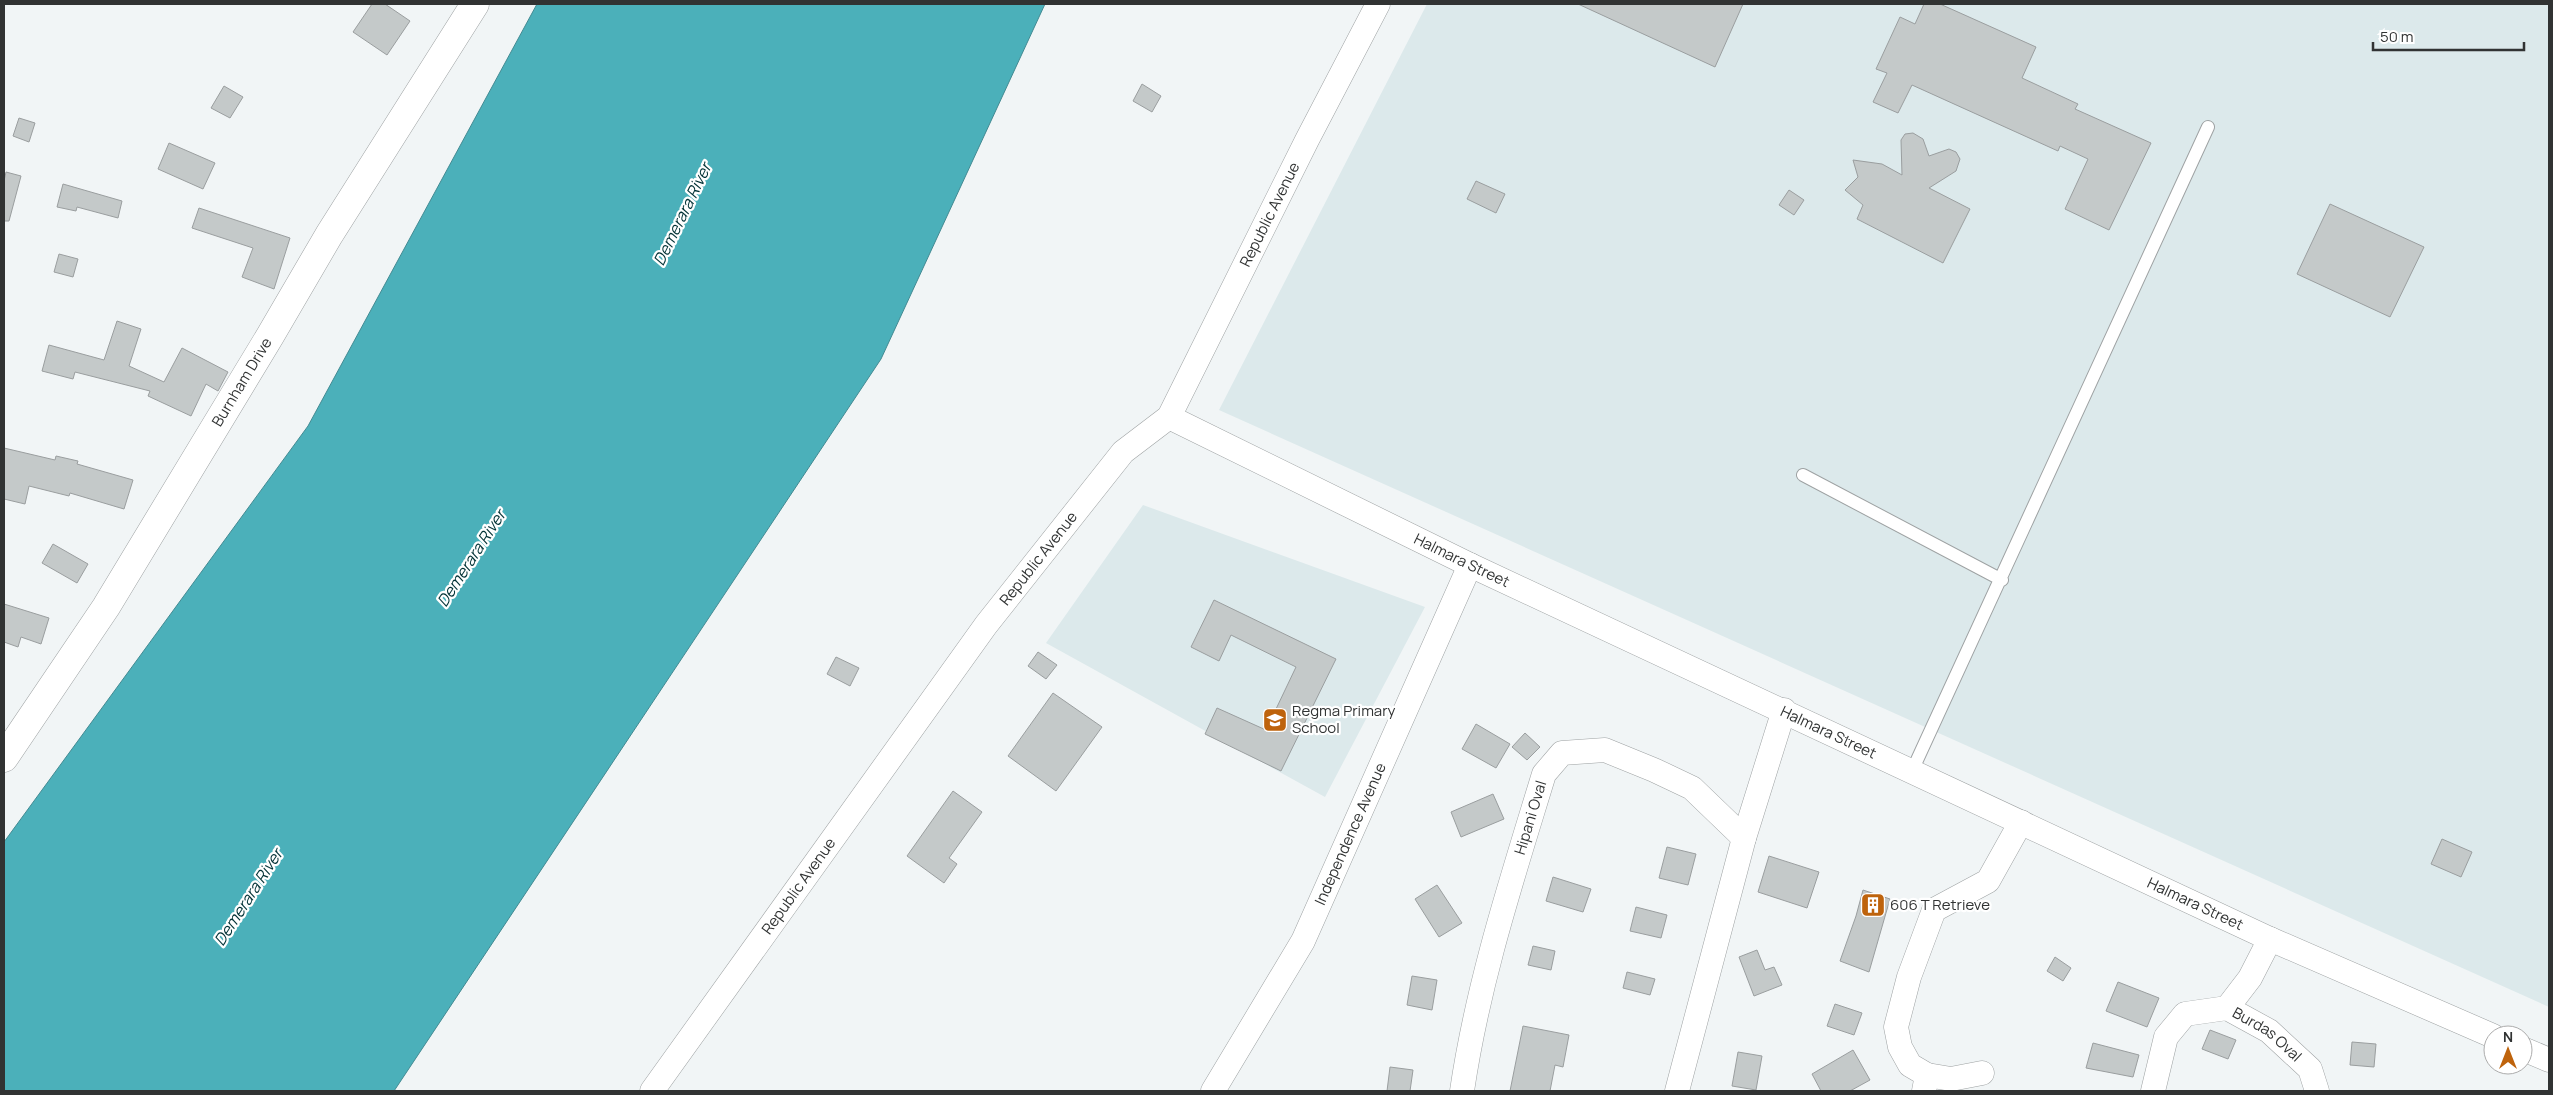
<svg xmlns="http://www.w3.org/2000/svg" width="2553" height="1095" font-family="Manrope,sans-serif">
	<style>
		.built { fill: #dce9eb }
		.water { fill: #4bb0ba; stroke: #438a92 }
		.building { fill: #c4c9c9; stroke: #9a9e9f }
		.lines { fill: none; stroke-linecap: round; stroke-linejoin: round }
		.lane-casing { stroke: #9ea2a3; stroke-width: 14 }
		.street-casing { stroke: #9ea2a3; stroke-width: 25 }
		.secondary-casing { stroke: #9ea2a3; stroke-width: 29 }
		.lane { stroke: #fff; stroke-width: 12 }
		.street { stroke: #fff; stroke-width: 24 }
		.secondary { stroke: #fff; stroke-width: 28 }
		.labels { text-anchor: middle; stroke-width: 4.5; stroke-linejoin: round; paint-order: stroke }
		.street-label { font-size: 15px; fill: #313333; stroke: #fff }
		.poi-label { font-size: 15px; fill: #313333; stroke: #fff; text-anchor: start }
		.water-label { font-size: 16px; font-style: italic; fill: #003135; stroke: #fff }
	</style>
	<rect width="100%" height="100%" fill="#f1f5f6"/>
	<!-- built -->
	<path class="built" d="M1427,4H2549V1007L1219,410Z
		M1143,505L1425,607L1325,797L1046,643Z"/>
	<!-- water -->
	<path class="water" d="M537,4H1045L881,359L394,1091H4V842L308,426Z"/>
	<!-- building -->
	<path class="building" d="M372,4H385L410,21L387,55L353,32Z
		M1578,4H1743L1715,67Z
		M1924,4H1940L2036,47L2022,78L2078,104L2075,109L2151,143L2109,230L2065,209L2088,159L2060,146L2058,151L1912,85L1898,113L1873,102L1887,73L1876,69L1900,17L1915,24Z
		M1142,84L1161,96L1152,112L1133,101Z
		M224,86L243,97L230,118L211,108Z
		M19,118L35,123L29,142L13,136Z
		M1913,133L1923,139L1929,156L1949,149L1956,152L1960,159L1956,171L1929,188L1970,209L1943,263L1857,219L1863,205L1845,190L1858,177L1853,160L1882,164L1902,175L1901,140L1905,134Z
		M169,143L215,163L203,189L158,169Z
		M6,172L21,176L9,221H4V181Z
		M1476,181L1505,194L1496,213L1467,199Z
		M63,184L122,201L118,218L77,207L76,211L57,207Z
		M1789,190L1804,200L1794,215L1779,205Z
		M2330,204L2424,247L2390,317L2297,274Z
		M199,208L290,238L274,289L242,277L253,248L192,228Z
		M59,254L78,259L73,277L54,272Z
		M117,321L141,329L129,366L164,382L182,348L228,372L218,391L206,384L191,416L148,396L150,391L75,372L73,379L42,371L49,345L104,360Z
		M4,448L55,460L56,456L78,461L77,464L133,480L124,509L70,493L69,496L29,486L25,504L4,499Z
		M53,544L88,564L77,583L42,563Z
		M1214,600L1336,659L1281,771L1205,734L1217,708L1266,730L1296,667L1231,635L1219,661L1191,647Z
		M4,604L49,618L41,644L21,637L18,647L4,642Z
		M1038,652L1057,665L1046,679L1028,666Z
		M836,657L859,668L850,686L827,674Z
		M1053,693L1102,727L1056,791L1008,756Z
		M1476,724L1510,744L1496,768L1462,749Z
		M1525,733L1540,747L1527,760L1512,747Z
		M953,791L982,812L949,858L957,864L944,883L907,856Z
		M1493,794L1504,819L1461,837L1451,812Z
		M2442,839L2472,852L2461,877L2431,864Z
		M1667,847L1696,854L1688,885L1659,878Z
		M1769,856L1819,872L1807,908L1758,892Z
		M1553,877L1591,889L1583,912L1546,901Z
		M1437,885L1462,923L1439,937L1415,899Z
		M1863,890L1890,899L1869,972L1840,961L1856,916Z
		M1636,907L1667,915L1661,938L1630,931Z
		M1533,946L1555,951L1551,970L1528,965Z
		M1757,950L1765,970L1774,967L1782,985L1754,996L1739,957Z
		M2055,957L2071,968L2063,981L2047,971Z
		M1627,972L1655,979L1650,995L1623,988Z
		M1412,976L1437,980L1432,1010L1407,1005Z
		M2118,982L2159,998L2147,1027L2106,1011Z
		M1835,1004L1862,1013L1854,1035L1827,1026Z
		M1523,1026L1569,1035L1563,1067L1555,1065L1550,1091H1510Z
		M2210,1030L2236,1040L2228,1059L2202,1049Z
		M2352,1042L2376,1044L2374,1067L2350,1065Z
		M2093,1043L2139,1055L2133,1077L2086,1068Z
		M1853,1050L1870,1080L1850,1091H1821L1812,1074Z
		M1738,1052L1762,1056L1756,1090L1732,1086Z
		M1390,1067L1413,1070L1410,1091H1387Z"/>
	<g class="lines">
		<defs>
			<path id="lane" d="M1803,475L2002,580
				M1912,771L2208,127"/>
			<g id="street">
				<path id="s1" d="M1169,417L1470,565L2270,939L2493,1036"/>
				<path d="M2227,1008L2250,978L2270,939"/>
				<path d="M2523,1049L2549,1060"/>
				<path d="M1927,1075L1951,1079L1982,1073"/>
				<path id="s2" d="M652,1091L986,625L1123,452L1169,417L1307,140L1378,4"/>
				<path id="s3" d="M1213,1091L1303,941L1470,565"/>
				<path id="s4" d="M1462,1091C1478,982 1512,879 1544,774L1562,753L1605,750L1654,770L1692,788L1744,838"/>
				<path d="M1677,1091L1744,838L1784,710"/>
				<path d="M1924,1091L1927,1075L1910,1065L1900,1047L1896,1027L1909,977L1934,910L1988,881L2021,822"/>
				<path id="s5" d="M2153,1091L2166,1037L2185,1014L2227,1008L2269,1031L2310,1069L2317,1091"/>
			</g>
			<g id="secondary">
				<path id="s6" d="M4,758L106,607L270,336L329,235L475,4"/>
			</g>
		</defs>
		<!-- lane casing -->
		<use href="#lane" class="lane-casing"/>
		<!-- street casing -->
		<use href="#street" class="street-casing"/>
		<!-- secondary casing -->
		<use href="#secondary" class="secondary-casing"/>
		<!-- lane -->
		<use href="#lane" class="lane"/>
		<!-- street -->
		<use href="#street" class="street"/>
		<!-- secondary -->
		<use href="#secondary" class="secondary"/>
	</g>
	<!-- icons -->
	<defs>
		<symbol id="school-square" viewBox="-11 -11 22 22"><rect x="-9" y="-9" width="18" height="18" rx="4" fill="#be630c" stroke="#fff"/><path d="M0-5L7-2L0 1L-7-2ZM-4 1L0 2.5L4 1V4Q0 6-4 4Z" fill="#fff"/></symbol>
		<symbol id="building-square" viewBox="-11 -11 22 22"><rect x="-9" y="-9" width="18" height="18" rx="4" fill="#be630c" stroke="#fff"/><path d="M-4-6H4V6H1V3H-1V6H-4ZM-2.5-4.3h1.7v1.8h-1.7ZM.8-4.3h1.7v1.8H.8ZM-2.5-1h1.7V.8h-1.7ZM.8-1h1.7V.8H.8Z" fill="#fff"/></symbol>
	</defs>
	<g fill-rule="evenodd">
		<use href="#school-square" x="1261" y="706" width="28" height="28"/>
		<use href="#building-square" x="1859" y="891" width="28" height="28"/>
	</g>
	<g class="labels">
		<!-- street labels -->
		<g class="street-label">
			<text dy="5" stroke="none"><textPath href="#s2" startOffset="1078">Republic Avenue</textPath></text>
			<text dy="5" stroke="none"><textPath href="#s6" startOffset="445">Burnham Drive</textPath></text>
			<text dy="5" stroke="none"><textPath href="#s2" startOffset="658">Republic Avenue</textPath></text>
			<text dy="5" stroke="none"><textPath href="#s1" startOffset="326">Halmara Street</textPath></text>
			<text dy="5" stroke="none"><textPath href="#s1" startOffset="731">Halmara Street</textPath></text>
			<text dy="5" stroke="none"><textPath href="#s4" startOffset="282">Hipani Oval</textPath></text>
			<text dy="5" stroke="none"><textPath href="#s3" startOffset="292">Independence Avenue</textPath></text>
			<text dy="5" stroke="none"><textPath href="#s2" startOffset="252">Republic Avenue</textPath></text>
			<text dy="5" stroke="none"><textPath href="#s1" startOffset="1136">Halmara Street</textPath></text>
			<text dy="5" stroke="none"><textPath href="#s5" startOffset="176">Burdas Oval</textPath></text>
		</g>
		<!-- poi labels -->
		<g class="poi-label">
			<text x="1292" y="716">Regma Primary<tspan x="1292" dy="17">School</tspan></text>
			<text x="1890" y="910">606 T Retrieve</text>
		</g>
		<!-- water labels -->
		<g class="water-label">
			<text transform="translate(682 214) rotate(-64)" y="6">Demerara River</text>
			<text transform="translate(471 558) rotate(-57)" y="6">Demerara River</text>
			<text transform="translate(248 897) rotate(-57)" y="6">Demerara River</text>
		</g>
	</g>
	<!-- border -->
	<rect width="2553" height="1095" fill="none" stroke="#313333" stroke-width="10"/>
	<!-- north arrow -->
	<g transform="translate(2508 1050)"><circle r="24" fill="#ffffff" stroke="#adadad"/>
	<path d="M0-4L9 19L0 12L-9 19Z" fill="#be630c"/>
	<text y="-8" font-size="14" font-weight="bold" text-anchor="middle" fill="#313333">N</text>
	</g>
	<!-- scale -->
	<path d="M2373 42v8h151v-8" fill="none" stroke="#313333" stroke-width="2.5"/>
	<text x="2380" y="42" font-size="15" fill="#313333" stroke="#ffffff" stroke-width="4" paint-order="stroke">50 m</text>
</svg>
